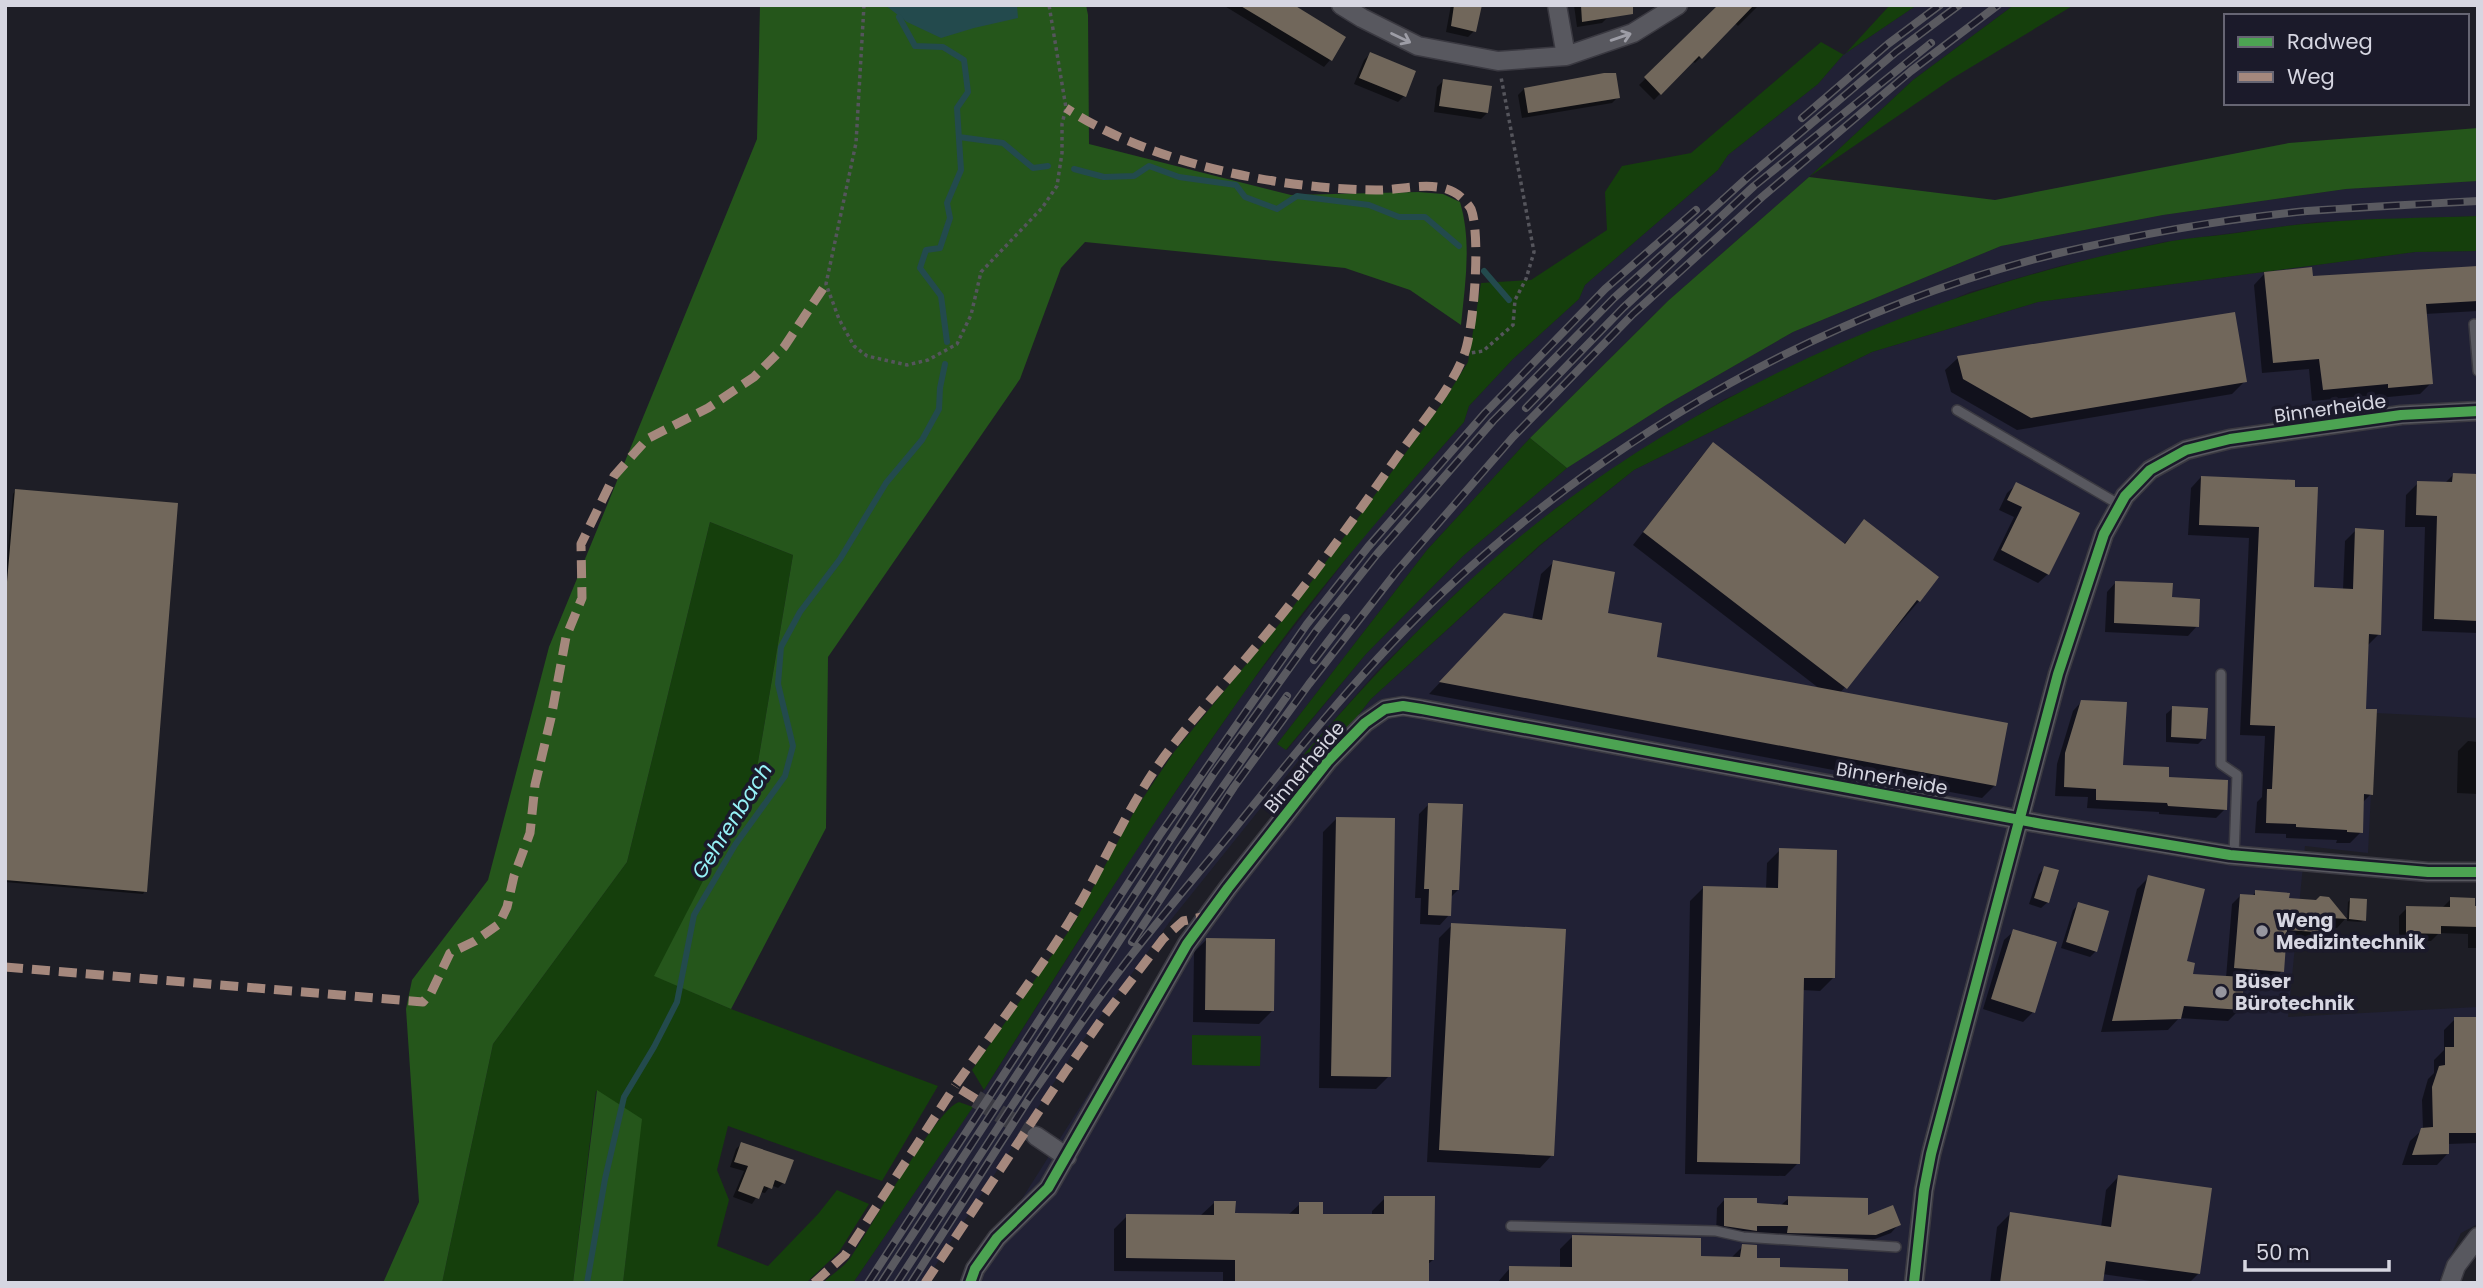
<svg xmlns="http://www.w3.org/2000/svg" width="2483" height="1288" font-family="Poppins,sans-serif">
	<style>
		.built { fill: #212135 }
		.green { fill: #153f0c }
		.forest { fill: #25561b }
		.water { fill: #234a4d }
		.shadow { fill: #0007 }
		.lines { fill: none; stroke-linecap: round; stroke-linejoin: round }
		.stream { stroke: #234a4d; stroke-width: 6 }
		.building { fill: #71675b }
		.street-tunnel { stroke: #3a3a42; stroke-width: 18; stroke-dasharray: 18 9; stroke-linecap: butt }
		.lane-casing { stroke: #3a3941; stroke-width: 12 }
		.street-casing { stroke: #3a3941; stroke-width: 21 }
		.path { stroke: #55555c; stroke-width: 3.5; stroke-dasharray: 3.5 3.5; stroke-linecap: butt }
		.lane { stroke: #58585f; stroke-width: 9 }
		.street { stroke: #58585f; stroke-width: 18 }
		.rail-casing { stroke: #5a5a60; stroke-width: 8 }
		.rail { stroke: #1b1a2a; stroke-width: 5; stroke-dasharray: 16; stroke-linecap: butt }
		.quiet { stroke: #a5887d; stroke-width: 9; stroke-dasharray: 18 9; stroke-linecap: butt }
		.cycleway-casing { stroke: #1b1a2a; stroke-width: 15 }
		.cycleway { stroke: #4ca352; stroke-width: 10 }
		.oneway { stroke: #9d9da6 }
		.poi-dot { fill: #9696a0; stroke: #1b1a2a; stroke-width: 2.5 }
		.labels { text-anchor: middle; stroke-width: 7; stroke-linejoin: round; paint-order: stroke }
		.street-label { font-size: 19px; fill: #d6d6e1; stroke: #1b1a2a }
		.poi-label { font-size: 19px; font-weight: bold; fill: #d6d6e1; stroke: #1b1a2a; text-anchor: start }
		.water-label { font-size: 21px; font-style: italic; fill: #96f2f8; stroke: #1b1a2a }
	</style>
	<rect width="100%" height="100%" fill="#1e1e26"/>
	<!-- built -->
	<path class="built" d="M1917,5H2014L1913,80L1809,177L1669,300L1530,438L1427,550L1277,744L1287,750L1366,654L1463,556L1567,468L1666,405L1793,332L2001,246L2163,215L2346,189L2478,181V216L2316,222L2164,242L2060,266L1970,292L1725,399L1656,441L1555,509L1455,594L1378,670L1300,759L1174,916L1070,1058L924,1283H853L984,1090L1141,842L1247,688L1363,537L1464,422L1469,406L1513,359L1579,299L1585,285L1718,170L1728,155L1818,84L1843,55Z
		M2478,251V718L2375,713L2368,853L2305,846L2288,1017L2478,1007V1224L2461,1233L2438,1283H972V1278L1195,925L1371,699L1541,545L1634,470L1872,352L2038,302L2415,252Z"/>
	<!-- green -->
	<path class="green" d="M1890,5H1917L1843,55L1818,84L1728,155L1718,170L1585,285L1579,299L1513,359L1469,406L1464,422C1388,508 1312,595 1246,690C1153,820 1069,955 984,1090L972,1070L1073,925L1135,810L1174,752L1290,611L1445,399L1468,362L1481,283L1531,280L1607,230L1605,192L1622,166L1691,153L1821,42L1844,55Z
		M2014,5H2074L1953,78L1809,177L1913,80Z
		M2478,216V251L2415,252L2038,302L1872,352L1634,470L1540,545L1371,699L1316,769L1300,759C1379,669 1460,581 1555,509C1734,375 1944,286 2162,243C2184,238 2207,237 2229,234C2258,230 2287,225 2316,223C2370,218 2424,218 2478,216Z
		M1530,438L1567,468L1463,556L1366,654L1286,750L1277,744L1427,550Z
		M710,522L793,555L755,780L655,976L731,1009L938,1086L882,1181L728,1126L717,1170L729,1200L717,1246L768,1266L818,1214L837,1190L869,1204L839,1252L806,1283H623L641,1119L596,1091L573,1283H442L493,1044L627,862Z
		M1192,1035L1261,1036L1260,1066L1192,1065Z
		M959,1102L973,1107L853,1283H823C832,1274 844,1267 851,1257C869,1231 937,1108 959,1102Z"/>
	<!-- forest -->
	<path class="forest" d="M760,5H1086L1088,15L1089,144L1291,195L1418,192L1443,194L1460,202C1472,243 1465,284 1461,325L1410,290L1345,268L1085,242L1061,268L1020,379L828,657L826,828L731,1009L654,976L755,780L793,555L710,522L627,862L493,1044L442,1283H383L419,1202L406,1009L412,980L488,880L549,647L757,139Z
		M2478,128V181L2346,189L2163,215L2001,246L1793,332L1666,405L1567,468L1530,438L1669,300L1809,177L1995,200L2289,143Z
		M597,1090L642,1119L623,1283H573Z"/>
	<!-- water -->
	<path class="water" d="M885,5H1017L1018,18L974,28L941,38L907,22Z"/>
	<!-- shadow -->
	<path class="shadow" d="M1223,5H1287L1344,38L1330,60L1324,67Z
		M1451,5H1473L1474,31L1468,37L1446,32Z
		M1574,5H1606L1608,17L1602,23L1577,27Z
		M1720,5H1759L1738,26L1735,23L1695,63L1692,61L1654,100L1639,85Z
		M1370,54L1404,96L1398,102L1354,84L1364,60Z
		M1443,81L1487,113L1481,119L1434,112L1437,87Z
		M1524,89L1618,97L1612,103L1522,118L1518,95Z
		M2478,268V311L2425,314L2431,383L2420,394L2378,398L2377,395L2312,401L2309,369L2262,373L2254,285L2265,273L2311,278Z
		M1958,358L2245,381L2232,394L2017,430L1951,392L1945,370Z
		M1713,445L1843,545L1864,521L1919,601L1840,693L1995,785L1982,798L1429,694L1492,628L1532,620L1541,574L1554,562L1606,614L1655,658L1820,689L1633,545L1701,457Z
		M2453,475H2478V633L2422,631L2425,527H2405L2406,495L2418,483H2445Z
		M2201,477L2293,481L2312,589L2343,590L2345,541L2356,530L2379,634L2368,645L2364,710L2371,794L2362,803L2361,832L2350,843H2336L2337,840L2286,838V834L2255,833L2257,802L2262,797L2265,736L2240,735L2249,538L2188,535L2191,488Z
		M2017,484L2048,574L2038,583L1993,560L2014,517L1999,510L2007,493Z
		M15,491L145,891L143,894L5,882V585L13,494Z
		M2116,582L2170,599L2197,626L2188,636L2105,632L2107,592Z
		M2082,701L2121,766L2167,778L2225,809L2216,818L2159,814V812L2087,808L2088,797L2055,796L2057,764L2073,711Z
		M2173,708L2204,738L2198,744L2166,742V714Z
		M2468,741L2478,742V794L2457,793L2458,751Z
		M1428,805L1458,890L1450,898L1449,915L1440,925L1420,924L1421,898H1415L1419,814Z
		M1336,819L1389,1076L1376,1089L1319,1088L1323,832Z
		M1780,850L1833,978L1820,991L1802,990L1798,1163L1785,1176L1685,1174L1690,901L1703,888L1766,889L1767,863Z
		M2045,868L2048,902L2041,908L2029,904L2039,874Z
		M2149,877L2190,976L2226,978L2232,904L2241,895L2252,896L2256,892L2288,900L2317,902L2328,899L2345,919L2337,928L2329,927V932L2320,941L2285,939L2282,971L2273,980L2242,978L2240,1009L2228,1021L2179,1018L2168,1030L2101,1032L2137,889Z
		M2351,899L2364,920L2361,922L2347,921L2348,902Z
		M2451,899L2478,907V948H2468V934L2439,933L2431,941L2399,940V916L2407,908L2443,907Z
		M2079,904L2096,951L2090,957L2061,948L2073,910Z
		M1452,925L1552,1155L1540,1168L1427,1162L1439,938Z
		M2014,931L2033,1012L2023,1022L1983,1009L2004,940Z
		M1207,939L1272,1011L1259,1024L1193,1022L1194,952Z
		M2478,1018V1143L2448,1144V1153L2437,1165H2402L2410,1141L2423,1129L2422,1100L2428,1079L2434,1073V1060L2444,1050V1030L2455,1019Z
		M741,1144L783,1183L778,1188L771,1185L765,1193L760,1192L752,1204L733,1197L744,1171L730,1167L736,1149Z
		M2118,1177L2199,1273L2189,1283H2165L2102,1274L2101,1283H1990L1997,1227L2010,1214L2101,1227L2106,1190Z
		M1385,1198L1433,1260L1427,1265V1283H1223V1272L1114,1271V1229L1127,1216L1201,1215L1214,1203L1234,1215H1288L1300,1204L1321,1215L1372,1216V1211Z
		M1789,1198L1899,1224L1891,1233L1867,1242L1780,1241L1781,1234L1716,1233L1717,1208L1725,1199L1756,1205L1780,1206Z
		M1573,1236L1699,1258L1730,1259L1743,1246L1755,1259L1778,1268L1846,1283H1497L1510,1268L1560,1269V1249Z"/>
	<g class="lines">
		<!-- stream -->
		<path class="stream" d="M899,17L915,46L943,47L964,60L968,92L957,108L961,170L947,203L950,218L940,248L926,250L920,268L941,296L947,342
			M959,137L1003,143L1033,168L1048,166
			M1074,169L1104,177L1134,176L1149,166L1179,177L1236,185L1245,197L1277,209L1297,196L1369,205L1399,217H1425L1459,246
			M1484,271L1509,300
			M587,1283L605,1179L624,1097L654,1047L677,1002L694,915L735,845L785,776L793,746L778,684L781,647L800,612L840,559L886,483L922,440L939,409L940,388L945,364"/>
	</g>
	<!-- building -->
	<path class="building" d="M1239,5H1294L1346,37L1332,61Z
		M1454,5H1482L1476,32L1451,26Z
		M1581,5H1633V14L1582,22Z
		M1718,5H1754L1702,59L1699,56L1661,95L1644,77Z
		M1370,52L1416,71L1406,97L1359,78Z
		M1604,73H1616L1620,98L1528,113L1524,88Z
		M1443,79L1492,86L1488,113L1439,106Z
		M2478,266V301L2426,304L2433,384L2388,388V384L2323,390L2319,359L2273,363L2264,272L2312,267L2313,276Z
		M2235,312L2247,382L2031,418L1963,379L1957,356Z
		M1713,442L1845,544L1864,519L1939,577L1920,602L1917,600L1847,689L1643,532Z
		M2453,473L2478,474V621L2434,619L2437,516L2416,515L2417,481L2452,482Z
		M2201,476L2295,480V487H2318L2314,587L2353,589L2355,528L2384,530L2381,635L2369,634L2366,709H2377L2373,795L2364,794L2363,833L2347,832V830L2296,827V824L2266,823L2267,789H2272L2275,726L2250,725L2259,527L2199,525Z
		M2016,482L2080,513L2049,575L2001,550L2022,507L2007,500Z
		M15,489L178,503L147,892L5,880V605Z
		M1553,560L1615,572L1608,613L1662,623L1657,657L2008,723L1996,786L1439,682L1504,613L1542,620Z
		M2115,581L2173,583L2172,597L2200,599L2199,627L2114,623Z
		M2081,700L2127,702L2123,765L2169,767V777L2228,780L2227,810L2168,806L2167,803L2096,800V789L2064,787L2065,753Z
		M2172,706L2208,708L2206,739L2171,737Z
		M1428,803L1463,804L1459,890H1452L1451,916L1428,915L1429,889H1424Z
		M1336,817L1395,818L1391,1077L1331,1076Z
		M1779,848L1837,850L1835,978H1804L1800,1164L1697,1162L1703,886L1778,888Z
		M2044,866L2059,870L2049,903L2034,898Z
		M2148,875L2205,889L2187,961L2195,963L2193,974L2244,977L2242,1010L2184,1006L2181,1019L2112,1021Z
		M2255,890L2290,893L2289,898L2316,900L2320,896L2329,897L2347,919L2331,918L2330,933L2287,930L2284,972L2234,968L2240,894L2255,895Z
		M2450,897L2475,898V906H2478V927L2441,926V934L2406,933V906L2450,907Z
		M2350,898L2367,899L2366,921L2349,919Z
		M2078,902L2109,911L2097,952L2066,942Z
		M1451,923L1566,929L1554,1156L1439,1150Z
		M2013,929L2057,942L2035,1013L1991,999Z
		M1206,938L1275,939L1274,1011L1205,1010Z
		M2454,1017H2478V1133H2449V1154L2412,1155L2421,1128L2433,1127L2432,1087L2439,1066L2445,1065V1047H2454Z
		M741,1142L794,1160L785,1184L775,1180L772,1189L764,1186L759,1199L738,1191L748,1166L734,1162Z
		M2118,1175L2212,1188L2200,1274L2106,1261L2103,1283H2000L2010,1212L2111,1227Z
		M1384,1196H1435L1434,1260H1429V1283H1235V1260L1126,1258V1214L1214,1215V1201H1236L1235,1213L1299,1214V1202H1323V1214H1384Z
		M1788,1196L1868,1198V1215L1893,1205L1901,1225L1876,1235L1787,1233L1788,1226H1757V1231L1724,1226V1198H1757V1203L1788,1205Z
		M1572,1235L1701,1238V1256L1740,1257L1742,1244L1757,1245V1258H1780V1267L1848,1269V1283H1509V1266L1572,1267Z"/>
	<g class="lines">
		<!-- street-tunnel -->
		<path class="street-tunnel" d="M976,1099L1036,1136"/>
		<defs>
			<path id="lane" d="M2474,324L2478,371
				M1957,410L2120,505
				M2221,674V764L2237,775L2234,855
				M1511,1226L1716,1231L1743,1237L1896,1247"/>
			<path id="street" d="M1341,5L1362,18L1418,46L1498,61L1566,56L1633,33L1678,5
				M1557,5L1566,56
				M1036,1136L1067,1157
				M970,1283L975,1269L997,1238L1048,1188L1187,944L1228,888L1328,761L1365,723L1385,709L1403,706L1422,709L2042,824L2230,855L2428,872H2478
				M1914,1283L1924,1190L1931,1154L2058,674L2104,534L2125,496L2150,470L2186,450L2230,439L2401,415L2478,411
				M2450,1283L2456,1266L2478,1237"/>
		</defs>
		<!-- lane casing -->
		<use href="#lane" class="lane-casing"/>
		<!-- street casing -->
		<use href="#street" class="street-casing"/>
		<!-- path -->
		<path class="path" d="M864,5L856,143L826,284L839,319L854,346L867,356L907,365L928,360L957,344L971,315L981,272L1042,208L1057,186L1062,153V124L1066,108L1049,5
			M1465,354L1483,351L1513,325L1515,300L1526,279L1534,252L1501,77"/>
		<!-- lane -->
		<use href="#lane" class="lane"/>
		<!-- street -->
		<use href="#street" class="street"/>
		<defs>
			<path id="rail" d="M1802,118L1888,44L1940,5
				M1526,408L1623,308L1754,186L1931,43
				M1314,660L1346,618
				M1132,942L1234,787L1309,684L1397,571L1513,437L1633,314L1762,197L1911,71L1998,5
				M1028,1100C1056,1061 1082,1020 1111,982C1150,929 1194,879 1235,828C1301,746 1367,664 1443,592C1612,433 1833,308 2059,253C2140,234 2224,219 2307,211C2364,207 2421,204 2478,201
				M868,1283L1159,836L1307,624L1368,547L1485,413L1605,289L1696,210
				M881,1283L1214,773L1316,631L1377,554L1493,421L1614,298L1748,177L1896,52L1959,5
				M897,1283L1179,849L1287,696
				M911,1283L1034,1091"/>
		</defs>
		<!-- rail casing -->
		<use href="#rail" class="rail-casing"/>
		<!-- rail -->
		<use href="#rail" class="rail"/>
		<!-- quiet -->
		<path class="quiet" d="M5,967L423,1002L431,993L450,953L475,941L499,924L507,907L514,876L530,833L535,785L551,718L566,637L582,598L581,544L614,476L647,439L708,408L754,377L784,347L826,284
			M976,1099L955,1086C993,1032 1034,979 1069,922C1105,864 1130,799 1173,745C1202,708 1234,674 1263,638C1310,581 1353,520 1395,460C1418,427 1449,393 1464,355C1474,330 1481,234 1471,209C1469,205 1465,201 1462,198C1440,177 1402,191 1376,190C1278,189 1149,163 1066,108
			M814,1283L845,1255L955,1086
			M925,1283L1065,1072L1104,1016L1163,939L1183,921L1207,916"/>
		<defs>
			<path id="cycleway" d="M970,1283L975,1269L997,1238L1048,1188L1187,944L1228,888L1328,761L1365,723L1385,709L1403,706L1422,709L2042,824L2230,855L2428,872H2478
				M1914,1283L1924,1190L1931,1154L2058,674L2104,534L2125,496L2150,470L2186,450L2230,439L2401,415L2478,411"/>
		</defs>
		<!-- cycleway casing -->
		<use href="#cycleway" class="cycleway-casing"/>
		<!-- cycleway -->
		<use href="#cycleway" class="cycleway"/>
	</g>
	<!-- one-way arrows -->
	<defs><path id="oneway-shaft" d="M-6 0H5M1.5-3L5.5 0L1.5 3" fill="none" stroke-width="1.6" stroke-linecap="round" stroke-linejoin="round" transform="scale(1.75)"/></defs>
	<g class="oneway">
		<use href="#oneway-shaft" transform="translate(1621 37) rotate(-19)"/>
		<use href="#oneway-shaft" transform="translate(1401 38) rotate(26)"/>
	</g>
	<!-- markers -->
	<g class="poi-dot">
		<circle cx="2262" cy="931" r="7"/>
		<circle cx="2221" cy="992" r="7"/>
	</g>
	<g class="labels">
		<!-- street labels -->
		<g class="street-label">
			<text transform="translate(2330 408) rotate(-8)" y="7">Binnerheide</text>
			<text transform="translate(1304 767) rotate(-50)" y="7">Binnerheide</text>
			<text transform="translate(1892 778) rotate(10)" y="7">Binnerheide</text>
		</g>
		<!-- poi labels -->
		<g class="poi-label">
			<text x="2276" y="927">Weng<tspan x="2276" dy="22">Medizintechnik</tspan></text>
			<text x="2235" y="988">Büser<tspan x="2235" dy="22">Bürotechnik</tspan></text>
		</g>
		<!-- water labels -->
		<g class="water-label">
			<text transform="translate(732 821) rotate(-58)" y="7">Gehrenbach</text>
		</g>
	</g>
	<!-- border -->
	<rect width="2483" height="1288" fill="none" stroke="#d6d6e1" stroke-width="14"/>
	<!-- legend -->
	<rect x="2224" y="14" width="245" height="91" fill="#1b1a2a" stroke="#666573" stroke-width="2"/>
	<rect x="2238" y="37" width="35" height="10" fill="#4ca352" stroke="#666573" stroke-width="2"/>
	<text x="2287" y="49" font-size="21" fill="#d6d6e1">Radweg</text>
	<rect x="2238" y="72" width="35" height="10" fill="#a5887d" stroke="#666573" stroke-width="2"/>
	<text x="2287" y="84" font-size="21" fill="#d6d6e1">Weg</text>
	<!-- scale -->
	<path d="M2245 1260v10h144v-10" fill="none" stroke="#d6d6e1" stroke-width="3.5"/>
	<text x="2256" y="1260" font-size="21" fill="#d6d6e1" stroke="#1b1a2a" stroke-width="5" paint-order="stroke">50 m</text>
</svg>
